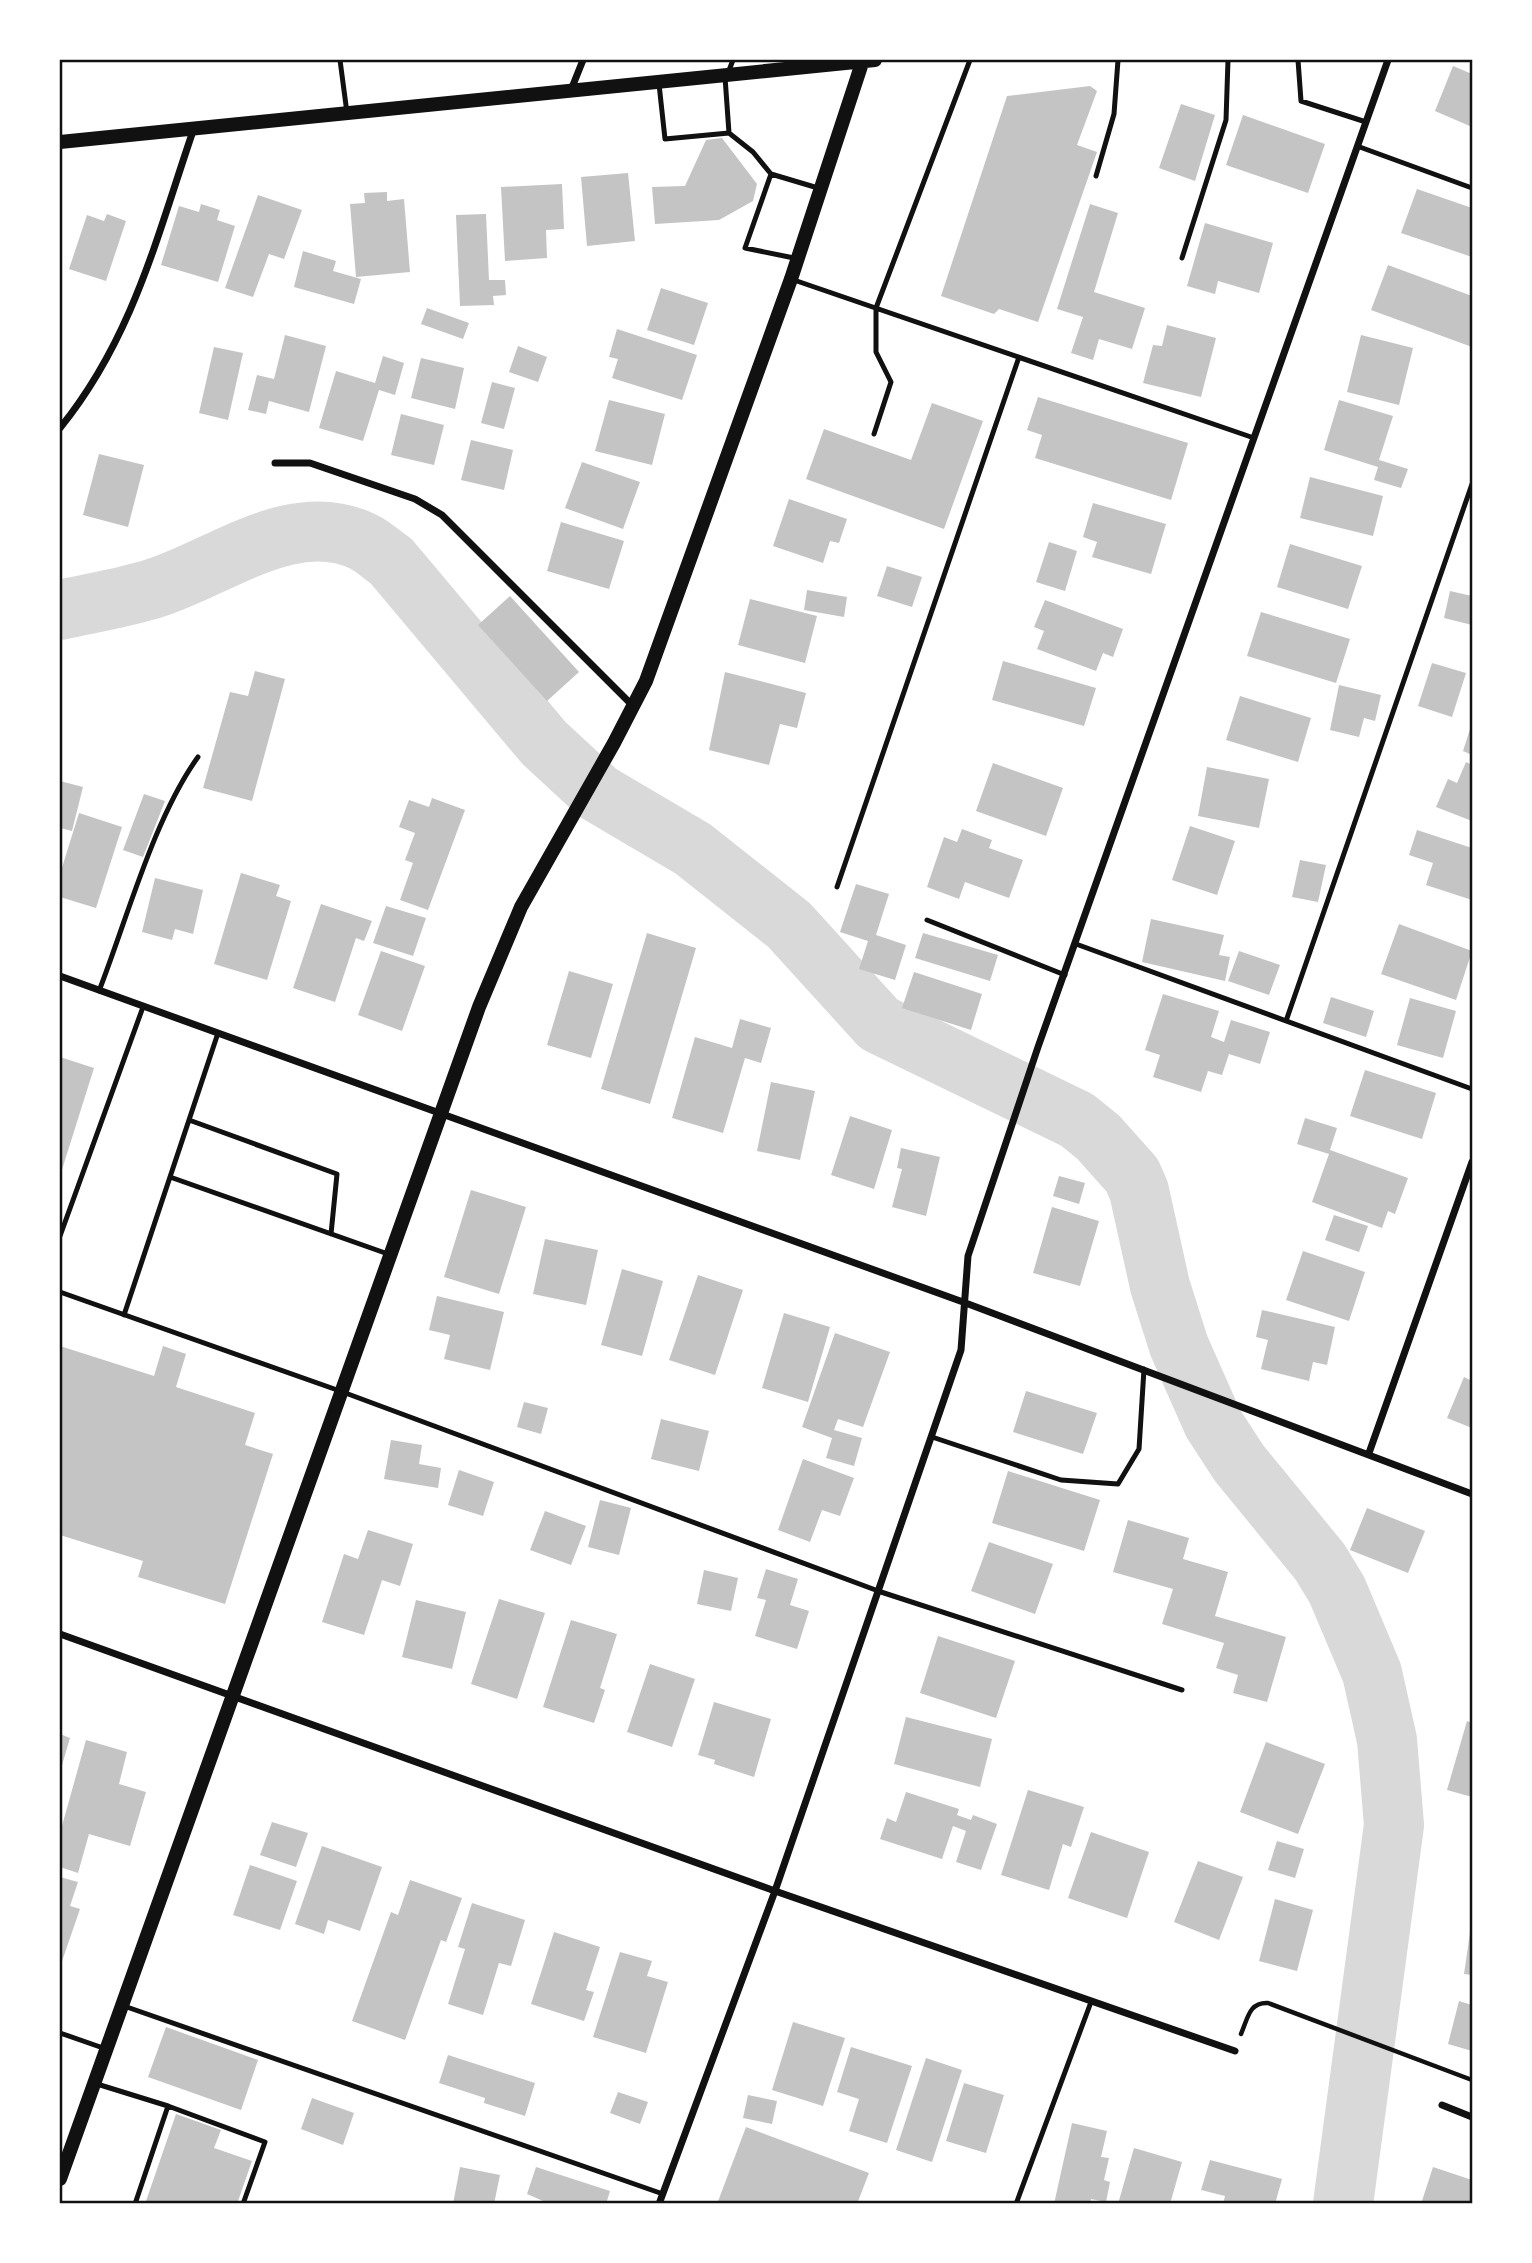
<svg xmlns="http://www.w3.org/2000/svg" width="1532" height="2263" font-family="Rubik,sans-serif">
	<style>
		.lines { fill: none; stroke-linecap: round; stroke-linejoin: round }
		.river { stroke: #d9d9d9; stroke-width: 60 }
		.building { fill: #c4c4c4 }
		.path { stroke: #111; stroke-width: 4.5 }
		.service { stroke: #111; stroke-width: 5 }
		.minor { stroke: #111; stroke-width: 7 }
		.secondary { stroke: #111; stroke-width: 14 }
		.neatline { fill: none; stroke: #111; stroke-width: 2.5 }
	</style>
	<rect width="100%" height="100%" fill="#fff"/>
	<g class="lines">
		<!-- river -->
		<path class="river" d="M60,610C91,603 124,598 155,588C219,568 294,507 364,542C374,547 382,555 391,561L544,743L598,793L693,849L789,925L879,1024L1077,1120L1098,1137L1132,1175L1139,1191L1160,1286L1179,1346L1213,1423L1239,1463L1320,1562L1337,1590L1372,1673L1387,1740L1394,1825L1343,2204"/>
	</g>
	<!-- building -->
	<path class="building" d="M1453,66L1472,74V127L1435,111Z
		M1090,86L1097,91L1077,145L1097,152L1038,322L999,309L994,314L941,296L1007,96Z
		M1181,104L1215,115L1195,181L1159,168Z
		M1243,115L1325,144L1308,193L1226,165Z
		M722,138L757,184L753,201L719,220L655,224L652,187L685,186L706,140Z
		M628,173L635,241L587,246L581,177Z
		M562,184L564,229L546,230L547,258L505,261L501,187Z
		M1417,189L1472,208V257L1401,233Z
		M387,192V201L404,199L410,272L356,277L350,204L365,203L364,193Z
		M258,195L302,210L284,259L269,254L253,297L225,288Z
		M201,204L220,210L217,220L235,226L218,282L161,265L179,206L199,212Z
		M1090,204L1118,213L1094,292L1145,308L1132,349L1099,339L1093,360L1071,353L1083,317L1057,309Z
		M107,214L126,221L106,281L69,269L87,215L104,221Z
		M486,214L489,280H505L506,295L493,296L494,305L460,306L456,215Z
		M1205,223L1273,243L1259,293L1218,281L1215,294L1187,286Z
		M303,251L336,261L333,271L361,279L354,304L294,287Z
		M1388,265L1472,296V347L1371,310Z
		M661,288L708,303L694,345L647,330Z
		M427,308L469,323L463,339L421,324Z
		M1167,325L1216,338L1201,397L1143,383L1153,345L1162,346Z
		M617,329L697,355L682,400L612,378L618,359L609,357Z
		M285,335L326,346L309,412L269,401L266,414L248,410L257,375L274,379Z
		M1361,335L1413,348L1399,405L1347,392Z
		M518,346L547,357L538,382L509,372Z
		M214,347L243,353L228,420L199,413Z
		M383,356L404,363L395,395L379,390L363,441L319,428L336,371L375,383Z
		M421,358L464,368L455,409L411,398Z
		M492,382L515,388L504,429L481,423Z
		M1038,397L1188,443L1171,500L1035,458L1042,435L1027,430Z
		M609,400L665,414L652,465L595,451Z
		M1339,400L1393,416L1379,460L1408,469L1401,488L1374,480L1378,467L1324,450Z
		M932,403L983,421L944,529L806,479L824,429L911,460Z
		M401,414L444,425L434,465L391,455Z
		M471,440L513,450L504,490L461,480Z
		M99,454L144,465L128,527L83,515Z
		M582,462L640,482L623,529L565,508Z
		M1310,477L1383,496L1373,536L1300,518Z
		M789,499L847,519L839,543L830,541L823,563L773,546Z
		M1093,503L1166,524L1151,574L1092,557L1097,542L1083,537Z
		M561,522L624,541L609,589L547,571Z
		M1049,542L1077,551L1065,591L1036,582Z
		M1290,544L1362,566L1348,609L1277,587Z
		M887,566L922,577L912,607L877,596Z
		M807,590L847,597L844,617L804,610Z
		M1450,591L1472,596V625L1444,618Z
		M510,596L579,672L547,701L478,625Z
		M750,599L817,616L805,663L738,645Z
		M1045,600L1123,629L1113,657L1103,653L1096,671L1037,649L1044,631L1034,627Z
		M1261,612L1350,639L1336,683L1247,656Z
		M1003,661L1096,688L1084,726L992,700Z
		M1432,663L1466,673L1452,717L1418,706Z
		M255,671L285,679L252,801L203,788L230,692L248,696Z
		M725,672L806,693L797,728L780,724L769,765L709,750Z
		M1339,685L1381,695L1375,721L1364,718L1359,737L1330,730Z
		M1240,696L1311,718L1298,762L1226,740Z
		M1472,723V755L1463,751Z
		M1466,762L1472,765V821L1436,807L1448,779L1457,783Z
		M993,763L1063,788L1046,836L976,811Z
		M1207,767L1269,779L1259,828L1198,816Z
		M60,781L83,787L72,831L60,828Z
		M144,794L165,801L143,857L123,850Z
		M432,798L465,810L428,910L400,900L413,863L405,860L415,833L399,827L409,800L429,807Z
		M79,813L122,827L96,908L60,897V874Z
		M1190,826L1235,841L1217,895L1172,880Z
		M962,829L992,840L989,848L1023,860L1009,898L965,882L959,899L927,887L944,837L957,842Z
		M1417,830L1472,848V900L1426,885L1433,863L1409,855Z
		M1300,860L1326,865L1318,902L1292,897Z
		M241,873L280,885L276,896L291,901L267,980L214,964Z
		M155,878L203,890L193,934L175,929L172,940L142,932Z
		M856,884L889,894L876,935L906,945L895,980L859,969L868,941L840,932Z
		M321,904L372,921L364,941L356,938L335,1002L293,988Z
		M386,906L426,918L413,956L373,943Z
		M1151,919L1224,935L1219,955L1230,957L1225,981L1142,962Z
		M1399,924L1472,951L1456,1000L1381,974Z
		M647,933L696,948L650,1104L601,1089Z
		M923,933L998,955L990,981L915,958Z
		M381,951L425,966L402,1031L358,1015Z
		M1239,951L1280,965L1269,995L1228,981Z
		M569,971L613,984L591,1058L547,1045Z
		M914,972L982,994L971,1030L902,1008Z
		M1163,994L1219,1011L1211,1037L1224,1042L1231,1020L1270,1032L1260,1064L1229,1054L1222,1075L1208,1071L1201,1092L1153,1077L1160,1055L1145,1050Z
		M1331,997L1374,1011L1366,1037L1323,1023Z
		M1410,998L1456,1011L1443,1058L1397,1045Z
		M740,1019L771,1028L761,1063L745,1058L723,1133L672,1118L695,1037L732,1048Z
		M60,1057L94,1068L60,1176Z
		M1365,1070L1436,1093L1422,1139L1350,1116Z
		M771,1082L815,1091L800,1160L757,1151Z
		M850,1116L892,1130L874,1189L831,1175Z
		M1305,1118L1337,1128L1330,1150L1408,1178L1395,1214L1388,1211L1382,1228L1312,1202L1329,1154L1297,1144Z
		M901,1148L940,1157L926,1216L892,1207L902,1169L897,1168Z
		M1059,1176L1085,1183L1079,1204L1053,1196Z
		M471,1190L526,1207L499,1294L444,1277Z
		M1052,1207L1099,1221L1080,1286L1033,1273Z
		M1334,1215L1368,1226L1359,1252L1325,1240Z
		M545,1239L598,1250L586,1305L533,1294Z
		M1303,1251L1365,1272L1349,1321L1286,1300Z
		M622,1269L663,1281L642,1356L601,1345Z
		M698,1275L743,1290L715,1375L669,1360Z
		M437,1296L504,1312L490,1370L444,1359L450,1335L429,1330Z
		M1262,1310L1335,1327L1327,1365L1313,1362L1309,1381L1261,1369L1268,1340L1256,1337Z
		M784,1313L830,1327L808,1402L762,1388Z
		M835,1333L890,1352L863,1427L838,1419L834,1430L862,1438L854,1466L826,1458L832,1438L802,1427Z
		M60,1346L154,1376L163,1346L186,1354L176,1387L255,1413L245,1445L273,1454L225,1604L138,1577L143,1561L60,1535Z
		M1464,1377L1472,1381V1428L1447,1418Z
		M1026,1391L1097,1413L1083,1454L1013,1432Z
		M524,1402L548,1408L541,1434L517,1427Z
		M661,1419L709,1431L699,1471L651,1459Z
		M391,1440L422,1445L419,1464L441,1468L438,1488L384,1479Z
		M803,1459L854,1478L840,1516L822,1510L810,1542L778,1530Z
		M459,1470L494,1482L483,1516L448,1505Z
		M1008,1471L1100,1500L1084,1551L992,1523Z
		M600,1500L631,1508L619,1555L588,1547Z
		M1367,1508L1425,1531L1408,1573L1350,1550Z
		M545,1511L586,1526L571,1565L530,1550Z
		M1128,1520L1189,1538L1183,1559L1228,1572L1215,1616L1286,1637L1267,1702L1233,1693L1238,1675L1216,1668L1224,1643L1162,1624L1173,1589L1113,1572Z
		M368,1530L413,1544L400,1586L382,1580L364,1635L322,1622L344,1554L358,1559Z
		M989,1542L1053,1564L1035,1614L971,1591Z
		M766,1569L798,1579L790,1605L809,1611L797,1649L755,1636L766,1600L757,1598Z
		M704,1570L738,1578L731,1611L697,1604Z
		M499,1599L545,1613L517,1699L471,1684Z
		M416,1600L466,1612L452,1669L402,1657Z
		M571,1620L617,1634L600,1688L605,1690L594,1723L543,1707Z
		M938,1636L1015,1661L996,1718L920,1693Z
		M650,1664L695,1679L672,1747L627,1732Z
		M714,1702L771,1719L754,1777L714,1764L715,1760L698,1755Z
		M906,1717L992,1739L980,1787L894,1764Z
		M1467,1721L1472,1723V1797L1447,1790Z
		M60,1734L70,1738L60,1772Z
		M86,1740L127,1752L119,1784L146,1792L130,1846L89,1834L78,1873L60,1867V1833Z
		M1266,1742L1325,1764L1298,1834L1240,1812Z
		M1028,1790L1084,1807L1071,1847L1063,1844L1049,1890L1001,1875Z
		M906,1792L959,1809L957,1815L971,1820L973,1815L997,1824L981,1870L956,1862L966,1831L953,1826L942,1859L880,1839L887,1818L896,1822Z
		M272,1822L308,1833L296,1867L260,1855Z
		M1091,1832L1149,1852L1127,1918L1068,1898Z
		M1277,1841L1304,1849L1295,1878L1268,1870Z
		M322,1846L382,1867L360,1931L328,1920L324,1934L295,1924Z
		M1198,1861L1243,1877L1219,1940L1174,1922Z
		M250,1865L297,1881L280,1930L233,1915Z
		M60,1877L78,1882L70,1906L80,1909L60,1967Z
		M410,1880L462,1898L446,1942L441,1940L405,2040L352,2021L391,1912L398,1915Z
		M1275,1899L1313,1910L1297,1971L1259,1961Z
		M472,1903L525,1920L511,1966L499,1963L483,2015L448,2004L465,1949L458,1947Z
		M1471,1926H1472V1975L1464,1974Z
		M554,1932L600,1947L586,1990L594,1992L584,2021L531,2004Z
		M620,1952L652,1961L647,1976L668,1982L646,2053L593,2037Z
		M1459,2001L1472,2005V2051L1448,2044Z
		M793,2022L845,2038L823,2106L772,2090Z
		M166,2027L258,2060L241,2110L148,2077Z
		M851,2047L912,2066L887,2143L849,2131L859,2099L837,2092Z
		M448,2055L535,2083L525,2116L484,2103L485,2098L439,2083Z
		M926,2058L962,2070L932,2162L896,2150Z
		M964,2083L1004,2095L986,2153L946,2141Z
		M618,2092L648,2102L640,2124L610,2113Z
		M748,2095L777,2101L772,2124L743,2118Z
		M312,2098L354,2113L343,2145L301,2129Z
		M176,2114L221,2130L214,2148L252,2161L237,2204H145Z
		M1072,2123L1107,2131L1101,2157L1109,2158L1104,2180L1110,2182L1106,2202L1091,2199L1090,2204H1054Z
		M746,2127L869,2173L857,2204H717Z
		M1134,2148L1182,2162L1170,2204H1118Z
		M1210,2160L1282,2179L1275,2204H1223L1225,2196L1201,2190Z
		M460,2167L500,2175L494,2204H453Z
		M536,2167L610,2191L606,2204H550L527,2194Z
		M1433,2167L1472,2180V2204H1421Z"/>
	<g class="lines">
		<!-- path -->
		<path class="path" d="M1241,2034C1248,2018 1249,2002 1268,2003L1472,2080"/>
		<!-- service -->
		<path class="service" d="M340,60L347,113
			M1298,60L1301,101L1366,122
			M728,73L733,60
			M725,77L729,133
			M659,84L665,139L729,133L753,152L771,174L745,248L794,258
			M1357,146L1472,188
			M771,174L818,188
			M1096,176L1114,114L1118,60
			M1182,258L1226,120L1228,60
			M791,279L1254,438
			M874,434L891,382L876,352V308L970,60
			M837,887L1019,357
			M927,920L1065,975
			M1076,944L1472,1089
			M99,991C127,919 154,818 198,757
			M1286,1021L1472,484
			M189,1120L337,1174L331,1234
			M170,1177L388,1254
			M60,1236L143,1007
			M60,1292L340,1391L881,1592L1182,1690
			M124,1315L218,1033
			M932,1437L1061,1480L1118,1484L1139,1449L1144,1369
			M124,2006L663,2194
			M60,2033L106,2049
			M97,2084L168,2106
			M135,2204L168,2106L265,2142L243,2204
			M1016,2204L1091,2002"/>
		<!-- minor -->
		<path class="minor" d="M571,90L583,60
			M60,428C133,338 157,236 194,128
			M275,463H310L415,499L442,515L633,706
			M60,976L963,1302L1472,1494
			M1369,1453L1472,1162
			M60,1634L775,1891L1235,2051
			M1442,2105L1472,2117
			M659,2204L775,1891L961,1350L968,1256L1038,1047L1388,60"/>
		<!-- secondary -->
		<path class="secondary" d="M60,142L875,60
			M60,2179L479,1007L521,907L614,743L646,681L791,279L863,60"/>
	</g>
	<!-- border -->
	<rect width="1532" height="2263" fill="none" stroke="#ffffff" stroke-width="122"/>
	<rect x="61" y="61" width="1410" height="2141" class="neatline"/>
</svg>
